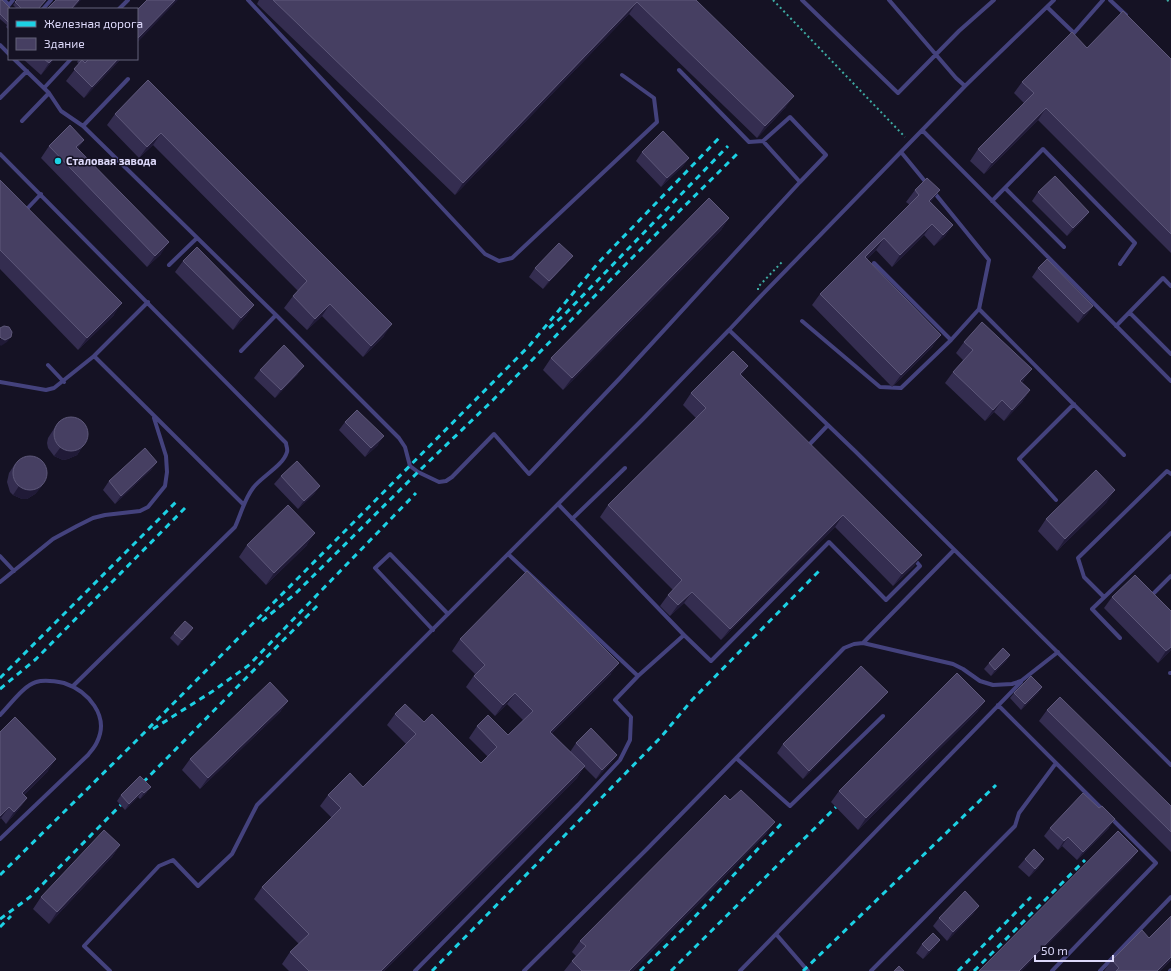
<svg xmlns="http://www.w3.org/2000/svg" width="1171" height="971" font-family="'Exo 2',sans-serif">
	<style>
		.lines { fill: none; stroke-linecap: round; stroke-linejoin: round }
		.path { stroke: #3eaaa2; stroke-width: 2; stroke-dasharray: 2 3; stroke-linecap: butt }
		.service { stroke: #44427d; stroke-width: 4 }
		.rail { stroke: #1cd1e4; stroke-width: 3; stroke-dasharray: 6 5; stroke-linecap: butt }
		.wall { fill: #342d50 }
		.shaded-wall { fill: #201a37 }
		.building { fill: #463f62; stroke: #5e587a }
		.poi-dot { fill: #1cd1e4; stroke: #151224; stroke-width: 1.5 }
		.labels { text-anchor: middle; stroke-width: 3; stroke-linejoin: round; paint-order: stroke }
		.poi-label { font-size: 11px; font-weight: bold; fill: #ddd9fa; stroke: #151224; text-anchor: start }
	</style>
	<rect width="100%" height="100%" fill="#151224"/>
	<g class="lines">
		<!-- path -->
		<path class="path" d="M773,0L905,137
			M1167,0L1171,3
			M758,290V287L782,262"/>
		<!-- service -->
		<path class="service" d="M4,0L9,5L13,0
			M248,0L485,254L499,261L512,258L657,122L654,98L622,75
			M802,0L898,93L959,31L994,0
			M889,0L956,78L965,86
			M1054,0L965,86L759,298L729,330L856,452L1171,765
			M1110,0L1126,15
			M1047,7L1074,33L1103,0
			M43,9L51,0
			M119,9L128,0
			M0,45L9,54
			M14,59L49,93L61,111L83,126L276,315L399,438L405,447L410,466L418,472L439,482L446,481L452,477L494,434L529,474L621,377L800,182L763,141L790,117L826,155L800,182
			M679,70L749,142L763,141
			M44,88L71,59
			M0,98L27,71
			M22,121L49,93
			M83,126L128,79
			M923,131L1171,381
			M901,152L928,185
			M0,154L286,443C286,446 288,449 287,452C283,466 262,476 253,488C244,500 241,514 235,527L73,686
			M1005,188L1064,247
			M992,201L1043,149L1135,243L1120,264
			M25,211L41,194
			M874,263L951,340
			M169,265L197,238
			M148,302L94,356L243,504
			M979,309L1124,455
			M1130,313L1171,354
			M802,321L880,387L901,388L951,340L979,309L989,260L933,191
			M1116,326L1163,278L1171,286
			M241,351L276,315
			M48,365L64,382
			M0,382L46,390L54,388L94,356
			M807,447L828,425
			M1056,500L1019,459L1074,404
			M558,504L684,635
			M572,519L625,468
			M0,556L14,571
			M0,582L53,539L77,526L93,518L105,515L140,511L148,507L165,486L167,472L166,456L154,418
			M1104,597L1084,577L1078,558L1167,471L1171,474
			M1150,597L1171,576
			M433,630L375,568L390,554L448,614
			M1120,638L1092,609L1171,533
			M863,643L954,550
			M1170,673H1171
			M638,676L684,635L711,661L829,542L886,600L920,566L914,559
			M998,705L1104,811
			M0,715C10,705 23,686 36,682C45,679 55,681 64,683C88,691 110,716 97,742C95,747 91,751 88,755L0,839
			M736,758L790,806L883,716
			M776,934L808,971
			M110,971L84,946L159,866L173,860L198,886L232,854L257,805L643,419L729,330
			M415,971L578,805L620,760L630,740L631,717L615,700L638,676L508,554
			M524,971L647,849L844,648L854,644L863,643L953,664L963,669L980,681L993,685L1012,684L1021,681L1058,652
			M740,971L1021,682
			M871,971L1015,826L1019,813L1056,763
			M1052,971L1156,863L1110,817
			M1100,971L1171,897
			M1170,971L1171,970"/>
		<!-- rail -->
		<path class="rail" d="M549,328L564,315L728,146
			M262,621L295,594L418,472L491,402L627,263L738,153
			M0,678L178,500
			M0,689L36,659L186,507
			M153,729L213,691L249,665L416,493
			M0,875L134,743L530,345L599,262L720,137
			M0,919L30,897L319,604
			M0,927L11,916
			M432,971L661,737L692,700L821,569
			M640,971L689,923L781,824
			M671,971L836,807
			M803,971L996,785
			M958,971L1031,897
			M974,971L1085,860"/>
	</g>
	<!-- wall -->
	<path class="wall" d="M0,0L9,9V30L6,27L7,25L0,19Z
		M17,0H46L38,9H17L13,5Z
		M259,0H696L786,107L757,138L629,14L455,195L257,4Z
		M1087,48L1171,59V253L1038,120L984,174L970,161L978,149L1024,103L1014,93L1022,82Z
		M23,59H54L41,75Z
		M79,59H121L84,98L66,81L79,64L77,62Z
		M148,80L384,336L363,357L322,316L307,330L284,308L293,296L298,291L153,145L139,158L107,125L115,114Z
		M84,140L78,148L161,254L147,267L41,158L49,146Z
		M642,152L689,158L683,166L661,187L636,161Z
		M0,180L114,315L78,350L0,269Z
		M915,190L931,202L953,225L945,236L934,246L924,235L892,267L876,250L867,259L933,346L892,387L812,305L820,294L910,205L906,202Z
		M1038,192L1089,212L1083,220L1067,236L1032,201Z
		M729,218L721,230L563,390L543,370L551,358Z
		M183,261L254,305L246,316L233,330L175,272Z
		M566,264L543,289L529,277L535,268Z
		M1038,268L1093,306L1087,314L1078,323L1032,277Z
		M964,342L1024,380L1022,382L1030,390L1022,402L1004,421L994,412L985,421L945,383L953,372L963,360L956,353Z
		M260,370L298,374L275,398L254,378Z
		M741,376L922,555L914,566L893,586L835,527L721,640L684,603L670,616L660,606L668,595L673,590L600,517L608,505L696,418L683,405L691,393Z
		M59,421L83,446L77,455L68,459L63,460L54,456L48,448L47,443L48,438Z
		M345,422L378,445L365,457L339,430Z
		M157,462L151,470L115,504L103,490L109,481Z
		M15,464L42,486L35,494L27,499H22L13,495L10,492L7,482L9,473Z
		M281,476L320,486L314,494L298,509L274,484Z
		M1107,502L1057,551L1038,531L1046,519Z
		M247,545H307L266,585L239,557Z
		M1112,597L1171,611V650L1158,663L1104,608Z
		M193,628L189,634L178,646L170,638L174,633Z
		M460,639L611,674L552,733L570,752L576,743L617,755L611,763L596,779L584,767L577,778L384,971H289L282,964L290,952L299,944L254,899L262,887L332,818L320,806L328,795L363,787L406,744L387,725L395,714L424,722L481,763L488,757L469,738L477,726L508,735L523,720L507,704L495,716L466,687L475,674L452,651Z
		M1010,655L1006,661L991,676L984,669L989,663Z
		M1042,687L1038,693L1021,710L1010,698L1014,693Z
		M881,700L803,779L777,753L783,744Z
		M288,701L280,712L200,789L182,770L190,759Z
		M985,701L977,712L858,830L831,802L839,791Z
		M1047,710L1171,806V852L1039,721Z
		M0,732L48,771L24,795L27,798L19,809L6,824L1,818L0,819Z
		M140,776L147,792L140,799L138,797L125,810L117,801L121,795Z
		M730,800L767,833L633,971H564L576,956L572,952L580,941Z
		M1050,828H1109L1077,860L1062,846L1058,850L1044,836Z
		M120,845L112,857L49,924L33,909L41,897Z
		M1025,859H1044L1038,868L1029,877L1018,867Z
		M979,906L973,914L947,941L933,926L939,918Z
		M1149,938L1171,960L1160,971H1104L1112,960Z
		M940,940L934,948L923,959L916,953L922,944Z"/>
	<!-- shaded-wall -->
	<path class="shaded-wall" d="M79,0H81L73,9H71Z
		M175,0H178L137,43V39Z
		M637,2L629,14L455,195L463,183Z
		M53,59H54L41,75L49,63Z
		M118,59H121L84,98L92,87Z
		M794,96L786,107L757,138L765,126Z
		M1046,108L1038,120L984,174L992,163Z
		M161,133L153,145L139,158L147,147Z
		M84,140L76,151V147Z
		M689,158L683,166L661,187L667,178Z
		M940,190L931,202L921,212L929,201Z
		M1089,212L1083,220L1067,236L1073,228Z
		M729,218L721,230L563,390L572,378Z
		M932,224L924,235L892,267L900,255Z
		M953,225L945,236L934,246L943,235Z
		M884,238L876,250L857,269L865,257Z
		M169,242L161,254L147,267L155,256Z
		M573,256L566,264L543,289L549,281Z
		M122,303L114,315L78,350L87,338Z
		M330,304L322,316L307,330L315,319Z
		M254,305L246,316L233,330L241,318Z
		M1093,306L1087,314L1078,323L1084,314Z
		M392,324L384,336L363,357L371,346Z
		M941,335L933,346L892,387L901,375Z
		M11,337L7,342L1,346L0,345V340L1,338Z
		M304,366L298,374L275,398L281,390Z
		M748,366L740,378V374Z
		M1032,369L1024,380L1012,392L1020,381Z
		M1030,390L1022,402L1004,421L1012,410Z
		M1002,400L994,412L985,421L993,410Z
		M384,436L378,445L365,457L371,448Z
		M83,446L77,455L68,459L63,460L54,456L60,448Z
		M157,462L151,470L115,504L121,496Z
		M19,486H42L35,494L27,499H22L13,495Z
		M320,486L314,494L298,509L304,501Z
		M1115,490L1107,502L1057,551L1065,539Z
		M843,515L835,527L721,640L730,629Z
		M315,533L307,545L266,585L274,573Z
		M922,555L914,566L893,586L902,574Z
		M692,592L684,603L670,616L678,605Z
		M193,628L189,634L178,646L182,640Z
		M1171,647V650L1158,663L1166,651Z
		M1010,655L1006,661L991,676L995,670Z
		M619,663L611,674L542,743L550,732Z
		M1042,687L1038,693L1021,710L1025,704Z
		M888,692L881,700L803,779L809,771Z
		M515,693L507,704L495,716L503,705Z
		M288,701L280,712L200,789L208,778Z
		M985,701L977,712L858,830L866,818Z
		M617,755L611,763L596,779L602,770Z
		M56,759L48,771L14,804L22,793Z
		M585,766L577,778L384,971H381Z
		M151,787L147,792L140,799L144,793Z
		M142,791L138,797L125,810L129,804Z
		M27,798L19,809L6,824L14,812Z
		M9,807L1,818L0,819V816Z
		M1115,819L1109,828L1077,860L1083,852Z
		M775,822L767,833L633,971H629Z
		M1068,837L1062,846L1058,850L1064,841Z
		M120,845L112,857L49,924L57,912Z
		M1138,851L1130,862L1022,971H1019Z
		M1044,859L1038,868L1029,877L1035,869Z
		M979,906L973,914L947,941L953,932Z
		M940,940L934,948L923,959L929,951Z
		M1171,957V960L1160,971H1157Z"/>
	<!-- building -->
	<path class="building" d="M0,0H2L11,9H9V23L0,14Z
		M17,0H46L38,9H22L15,2Z
		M56,0H79L71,9H47Z
		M147,0H175L137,39V10Z
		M273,0H696L794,96L765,126L637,2L463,183Z
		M1123,11L1171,59V234L1046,108L992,163L978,149L1034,93L1022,82L1072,32L1087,48Z
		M44,59H53L49,63Z
		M89,59H118L92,87L74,69L82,60L85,63Z
		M148,80L392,324L371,346L330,304L315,319L293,296L307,281L161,133L147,147L115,114Z
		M70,125L84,140L76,147L169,242L155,256L49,146Z
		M663,131L689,158L667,178L642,152Z
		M1055,176L1089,212L1073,228L1038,192Z
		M927,178L940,190L929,201L953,225L943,235L932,224L900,255L884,238L865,257L941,335L901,375L820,294L919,195L915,190Z
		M0,180L122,303L87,338L0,250Z
		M709,198L729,218L572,378L551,358Z
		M559,243L573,256L549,281L535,268Z
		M197,247L254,305L241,318L183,261Z
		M1047,259L1093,306L1084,314L1038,268Z
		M982,322L1032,369L1020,381L1030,390L1012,410L1002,400L993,410L953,372L973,350L964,342Z
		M4,326L9,327L12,332L11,337L5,340L1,338L0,337V328Z
		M284,345L304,366L281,390L260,370Z
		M733,351L748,366L740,374L922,555L902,574L843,515L730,629L692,592L678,605L668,595L682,580L608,505L706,408L691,393Z
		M357,410L384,436L371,448L345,422Z
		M54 434a17 17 0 1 1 34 0a17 17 0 1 1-34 0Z
		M145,448L157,462L121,496L109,481Z
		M13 473a17 17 0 1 1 34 0a17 17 0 1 1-34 0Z
		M297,461L320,486L304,501L281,476Z
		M1096,470L1115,490L1065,539L1046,519Z
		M288,505L315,533L274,573L247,545Z
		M527,571L619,663L550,732L585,766L381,971H309L290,952L309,934L262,887L341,808L328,795L350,773L363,787L416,734L395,714L405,704L424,722L432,714L481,763L497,747L477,726L488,715L508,735L533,711L515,693L503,705L474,676L485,665L460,639Z
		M1135,575L1171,611V647L1166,651L1112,597Z
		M185,621L193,628L182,640L174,633Z
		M1003,648L1010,655L995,670L989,663Z
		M861,666L888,692L809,771L783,744Z
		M957,673L985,701L866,818L839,791Z
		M1031,676L1042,687L1025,704L1014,693Z
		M270,682L288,701L208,778L190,759Z
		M1060,697L1171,806V832L1047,710Z
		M15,717L56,759L22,793L27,798L14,812L9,807L0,816V732Z
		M591,728L617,755L602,770L576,743Z
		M140,776L151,787L144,793L142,791L129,804L121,795Z
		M741,790L775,822L629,971H582L572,961L586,946L580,941L725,795L730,800Z
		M1083,793L1099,808L1102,806L1115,819L1083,852L1068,837L1064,841L1050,828Z
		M104,830L120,845L57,912L41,897Z
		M1118,831L1138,851L1019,971H979Z
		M1034,849L1044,859L1035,869L1025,859Z
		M965,891L979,906L953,932L939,918Z
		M1171,916V957L1157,971H1116L1119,968L1112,960L1142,930L1149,938Z
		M933,933L940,940L929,951L922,944Z
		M899,966L904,971H894Z"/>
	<!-- markers -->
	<circle class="poi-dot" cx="58" cy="161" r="4"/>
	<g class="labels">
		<!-- poi labels -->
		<g class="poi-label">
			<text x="66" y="165">Сталовая завода</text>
		</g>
	</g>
	<!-- legend -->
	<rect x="8" y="8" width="130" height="52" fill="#151224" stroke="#65627a"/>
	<rect x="16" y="21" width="20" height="6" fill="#1cd1e4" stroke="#65627a"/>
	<text x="44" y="28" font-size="12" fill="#ddd9fa">Железная дорога</text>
	<rect x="16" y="38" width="20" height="12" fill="#463f62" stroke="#65627a"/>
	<text x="44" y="48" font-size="12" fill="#ddd9fa">Здание</text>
	<!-- scale -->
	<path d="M1035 955v6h78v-6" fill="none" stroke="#ddd9fa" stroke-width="2"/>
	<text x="1041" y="955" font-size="12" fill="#ddd9fa" stroke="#151224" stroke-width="3" paint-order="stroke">50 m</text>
</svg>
